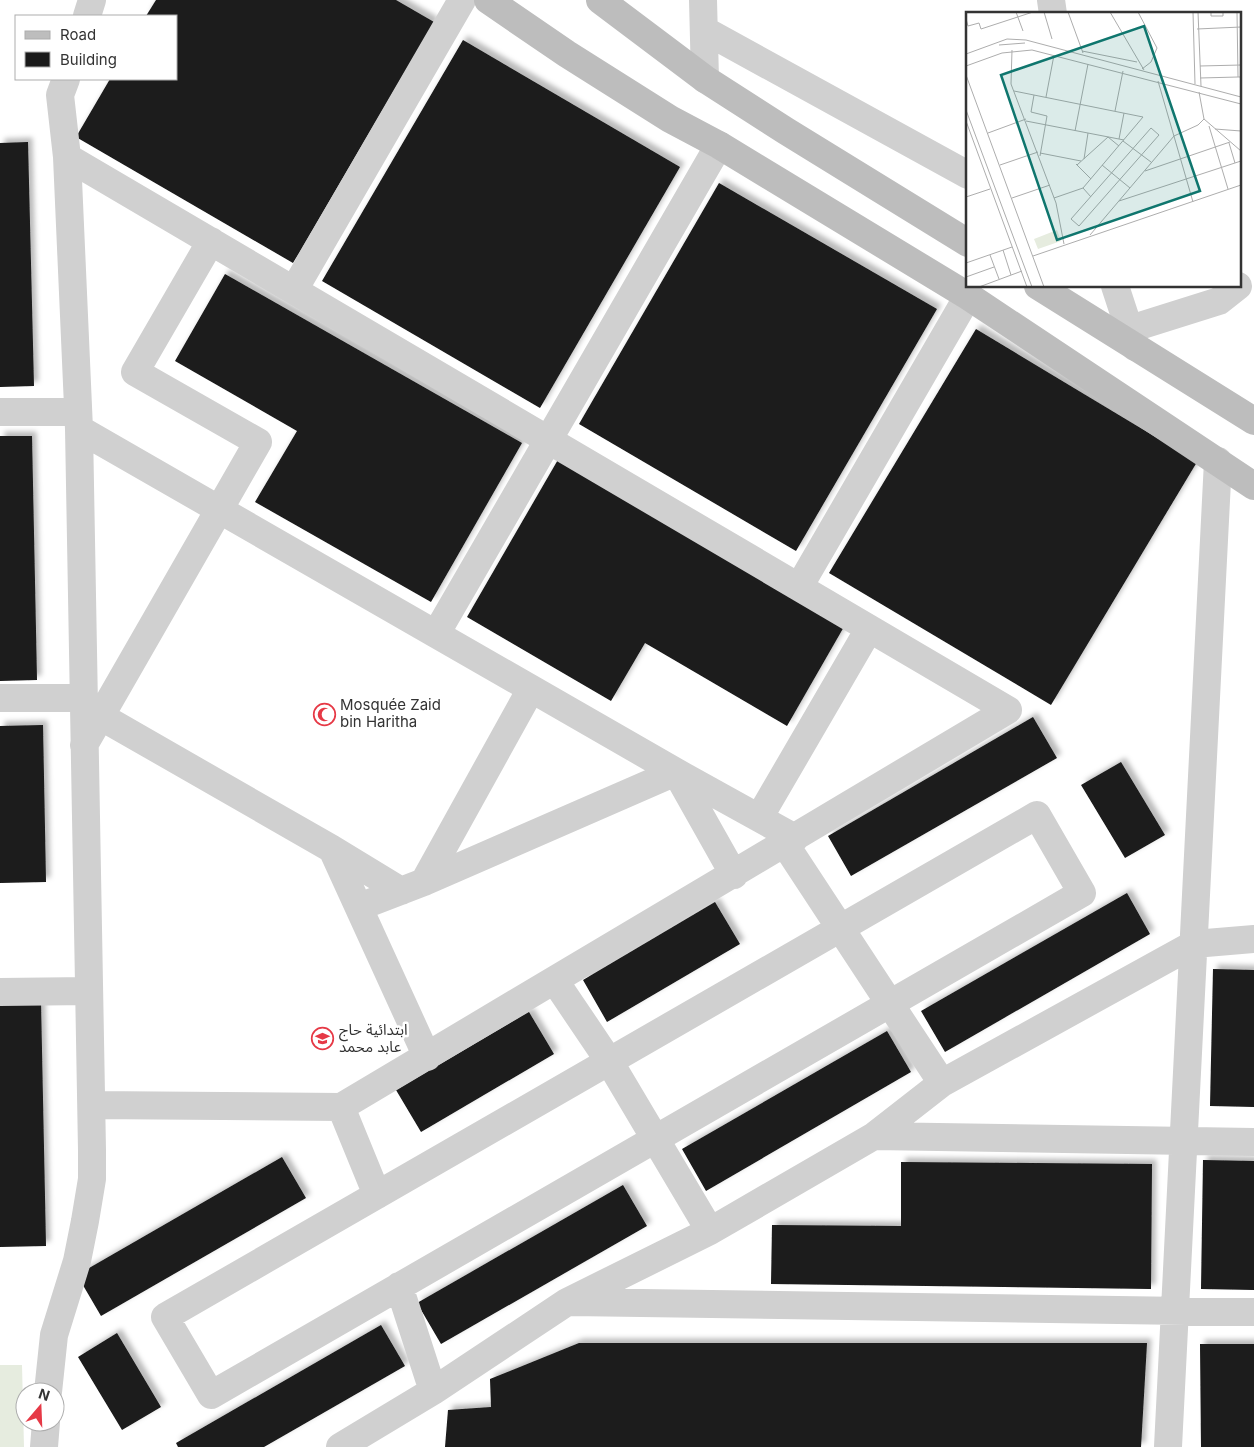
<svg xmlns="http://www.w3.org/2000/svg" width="1254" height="1447" font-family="Inter,'Noto Sans Arabic',sans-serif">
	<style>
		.green { fill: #e6ecdf }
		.building { fill: #1a1a1a; filter: url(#shadow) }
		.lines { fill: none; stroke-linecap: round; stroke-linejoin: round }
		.street { stroke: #d0d0d0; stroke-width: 28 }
		.secondary { stroke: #bdbdbd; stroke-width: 28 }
		.labels { text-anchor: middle; stroke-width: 5; stroke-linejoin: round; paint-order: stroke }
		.poi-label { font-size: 15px; fill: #333; stroke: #fff; text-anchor: start }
		.inset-road { fill: none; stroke: #adadad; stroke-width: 1 }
		.view { fill: #0f766e; fill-opacity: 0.15; stroke: #0f766e; stroke-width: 2.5 }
		.inset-edge { fill: none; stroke: #333; stroke-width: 2.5 }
	</style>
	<defs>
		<filter id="shadow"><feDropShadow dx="4.5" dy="-4.5" stdDeviation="2.5" flood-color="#0004"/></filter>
	</defs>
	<rect width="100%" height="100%" fill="#fff"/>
	<!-- green -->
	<path class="green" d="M0,1365H22L24,1447H0Z"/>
	<!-- building -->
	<path class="building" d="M156,0H396L434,22L293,263L76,137L110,79H176V16H146Z
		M463,40L680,167L540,408L322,281Z
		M28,142L34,386L0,387V143Z
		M719,183L937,309L796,551L579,424Z
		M225,274L522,443L431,602L255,502L297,431L175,361Z
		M976,329L1197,462L1051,705L829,573Z
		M0,436H32L37,680L0,681Z
		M559,458L845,625L787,726L645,643L611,701L467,617Z
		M1033,717L1057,758L851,876L828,836Z
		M43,725L46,882L0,883V726Z
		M1121,762L1165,835L1125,858L1081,785Z
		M1127,893L1150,934L945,1052L921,1011Z
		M715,902L740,944L607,1022L583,980Z
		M1213,969L1254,970V1107L1210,1106Z
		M41,1002L46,1246L0,1247V1003Z
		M529,1012L554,1054L421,1132L396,1090Z
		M887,1031L911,1072L706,1191L682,1149Z
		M282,1157L306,1198L101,1316L77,1275Z
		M1203,1160L1254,1161V1290L1201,1289Z
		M901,1162L1152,1164L1151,1289L771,1284L772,1225L901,1226Z
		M623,1185L647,1226L441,1344L417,1303Z
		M381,1325L405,1366L264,1447H178L176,1443Z
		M117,1333L161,1407L122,1430L78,1357Z
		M579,1343H1147L1141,1447H445L448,1410L491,1407L490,1379Z
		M1200,1344H1254V1447H1201Z"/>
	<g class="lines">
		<!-- street -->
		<path class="street" d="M703,0L705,79
			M1051,0L1053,14
			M87,16L92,0
			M704,30L968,175
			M67,157L1008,710L341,1107
			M1115,286L1135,347
			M294,290L462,0
			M1130,329L1219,301L1238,286
			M0,412H78
			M79,429L676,772L795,838
			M799,587L968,296
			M436,634L719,145
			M0,698H83
			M100,716L332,849L401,891
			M84,745L258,442L135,372L211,241
			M1037,815L1082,893L211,1395L165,1317Z
			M759,818L869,629
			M785,844L942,1083
			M332,849L427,1057
			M424,882L531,689
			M359,907L424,882L676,772L734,875
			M555,981L609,1061L710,1231
			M0,992L89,991
			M92,1105L341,1107L377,1195
			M874,1136L1254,1142
			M399,1286L433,1391
			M571,1302L1254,1312
			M48,1392L54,1335L77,1261L85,1221L92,1179V1150L79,429L67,157L60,95L66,79
			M44,1447L46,1422
			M340,1447L433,1391L567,1302L710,1231L874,1136L942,1083L1194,944L1254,939
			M1168,1447L1218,461"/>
		<!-- secondary -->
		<path class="secondary" d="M488,0L567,54L670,119L719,145L968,296L1254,486
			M600,0L705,79L786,131L968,243
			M1038,286L1254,421"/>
	</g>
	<!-- icons -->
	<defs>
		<symbol id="mosque-ring" viewBox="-11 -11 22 22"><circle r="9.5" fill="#fff" stroke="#e63946" stroke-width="1.5"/><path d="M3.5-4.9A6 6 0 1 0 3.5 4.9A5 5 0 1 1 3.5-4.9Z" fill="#e63946"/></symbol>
		<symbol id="school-ring" viewBox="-11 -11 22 22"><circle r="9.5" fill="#fff" stroke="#e63946" stroke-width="1.5"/><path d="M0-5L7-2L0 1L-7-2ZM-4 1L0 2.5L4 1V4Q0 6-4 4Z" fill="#e63946"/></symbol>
	</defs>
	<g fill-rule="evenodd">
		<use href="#mosque-ring" x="312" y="702" width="25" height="25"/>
		<use href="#school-ring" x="310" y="1026" width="25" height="25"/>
	</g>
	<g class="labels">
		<!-- poi labels -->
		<g class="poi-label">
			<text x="340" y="710">Mosquée Zaid<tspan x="340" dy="17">bin Haritha</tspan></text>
			<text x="339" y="1035">ابتدائية حاج<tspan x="339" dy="17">عابد محمد</tspan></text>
		</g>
	</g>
	<!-- overview -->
	<g transform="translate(966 12)">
		<rect width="275" height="275" fill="#fff"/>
		<path d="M91,218L95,229L72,237L68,227Z" fill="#e6ecdf"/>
		<path class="inset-road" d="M50,0L57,19M78,0L86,27M102,0L117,41M144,0L178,58M172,0L191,36L185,50L176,57M227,0L229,72M232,0L235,74M245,0V4H257V0M271,0L272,65H275M0,7L2,14L13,11L15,17L67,0M231,17L275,15M33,33L59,31M46,38L45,72L90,191L98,232M116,39L171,50M0,42L41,27L60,28L275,85M0,54L36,41L66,38L275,92M234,54L275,53M0,63L78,275M234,66L272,65M192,69L227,190M48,79L177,105L117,176M233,80L238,107L275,139M68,83L65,100L81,104L74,144M80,85L88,43M0,98L66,275M149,99L157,59M0,109L61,275M60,109L158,128M243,114L262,177M185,116L193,123L113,214L105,207ZM249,117L275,119M109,119L122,52M22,121L60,107M153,127L158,101M157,129L185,150M263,131L269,151M74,141L115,149M118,147L122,121M110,152L125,167M34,153L72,140M111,153L142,125L153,134M136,153L164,176M179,159L264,130M0,185L24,177M46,186L84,173M88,186L117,176L125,185M153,189L275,149M124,223L208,124L232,113L238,107M37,238L45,263M24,243L33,267M67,244L275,173M0,251L46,235M0,265L28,255M13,275L56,259"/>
		<path class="view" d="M178,14L234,179L91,228L35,63Z"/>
		<rect width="275" height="275" class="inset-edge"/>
	</g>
	<!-- legend -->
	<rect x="15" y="15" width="162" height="65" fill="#ffffff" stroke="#adadad"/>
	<rect x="25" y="31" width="25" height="8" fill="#bdbdbd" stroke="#adadad"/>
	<text x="60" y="40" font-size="15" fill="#333333">Road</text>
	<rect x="25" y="52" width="25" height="15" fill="#1a1a1a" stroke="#adadad"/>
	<text x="60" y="65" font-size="15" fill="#333333">Building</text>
	<!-- north arrow -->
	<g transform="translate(40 1407) rotate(19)"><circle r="24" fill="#ffffff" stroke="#adadad"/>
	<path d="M0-4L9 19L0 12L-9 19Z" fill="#e63946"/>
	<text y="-8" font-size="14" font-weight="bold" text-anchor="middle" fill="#333333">N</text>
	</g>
</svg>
